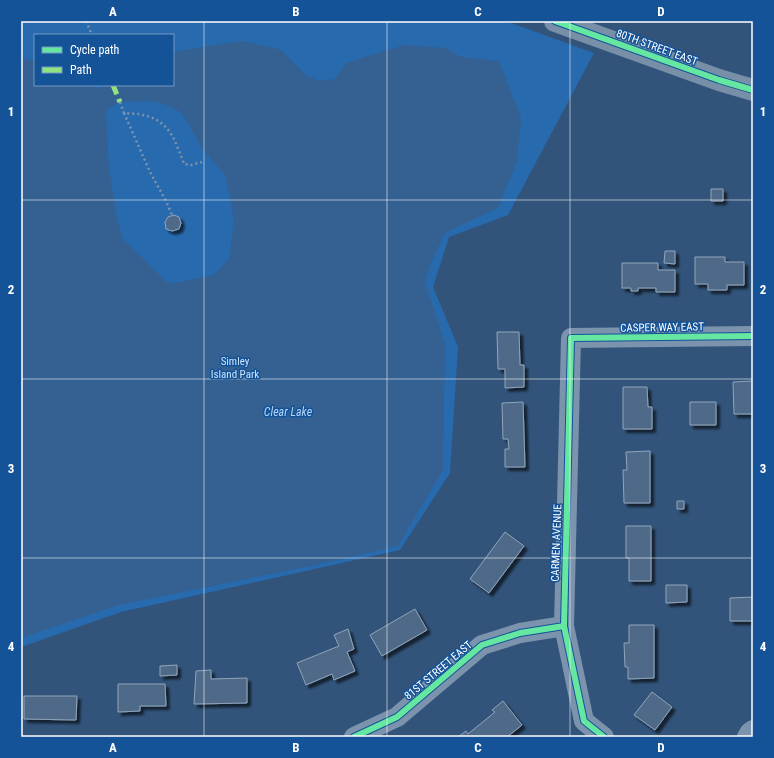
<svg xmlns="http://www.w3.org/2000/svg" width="774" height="758" font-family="'Roboto Condensed',sans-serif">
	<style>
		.green { fill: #286aae; fill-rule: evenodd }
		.water { fill: #356192; fill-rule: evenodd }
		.building { fill: #4f6b89; stroke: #90a4ba; filter: url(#shadow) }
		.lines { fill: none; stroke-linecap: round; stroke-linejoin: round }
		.path { stroke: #7c93ad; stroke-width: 2.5; stroke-dasharray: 2 3; stroke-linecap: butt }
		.street { stroke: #7c93ad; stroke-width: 20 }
		.secondary { stroke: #788fa8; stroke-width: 22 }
		.quiet { stroke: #91e382; stroke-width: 5; stroke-dasharray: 10 5; stroke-linecap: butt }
		.cycleway-casing { stroke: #145398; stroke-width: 8 }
		.cycleway { stroke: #66e7a1; stroke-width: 6 }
		.grid { fill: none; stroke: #fff; stroke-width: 1; stroke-opacity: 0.55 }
		.labels { text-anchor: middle; stroke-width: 3; stroke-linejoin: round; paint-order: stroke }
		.street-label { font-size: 11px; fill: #fff; stroke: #145398 }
		.park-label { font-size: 11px; fill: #cee5fd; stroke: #145398 }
		.water-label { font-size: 12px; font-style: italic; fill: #b3d6f9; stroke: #145398 }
		.neatline { fill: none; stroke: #fff; stroke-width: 1.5 }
		.grid-label { font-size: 13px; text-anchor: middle; font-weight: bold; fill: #fff }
	</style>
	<defs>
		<filter id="shadow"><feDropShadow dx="3.5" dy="3.5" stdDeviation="1" flood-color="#0009"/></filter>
	</defs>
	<rect width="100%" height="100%" fill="#32547a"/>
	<!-- green -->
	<path class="green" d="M21,21H503L514,24L594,53L508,215L449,237L433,287L458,347L450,473L400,550L121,612L21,647ZM35,35H173V85H35Z"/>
	<!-- water -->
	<path class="water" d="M242,41L281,50L306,75L319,81L335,79L346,63L404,45L445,48L461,57L499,61L521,118L517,162L498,208L445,233L431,263L425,282L445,343L443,470L398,546L311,566L119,605L21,638V58L35,61V85H91L96,89L107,85H173V52ZM152,101L164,104L182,113L203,150L225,175L234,220L229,259L213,275L169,284L123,239L118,222L109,169L106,110L120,102Z"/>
	<!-- building -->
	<path class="building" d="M711,189H723V201H711Z
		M174,215L179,217L181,223L179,229L172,231L166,229L165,222L168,217Z
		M665,251H675V264L664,263Z
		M695,257H725V262H744V285H727V290H708V284H695Z
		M622,263H658V270H675V292H656V288H638V291H631V288H622Z
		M497,332H519L520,365H524V387L505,388V369H498Z
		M753,381V414H734L733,382Z
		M623,387H647L648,407H652V429H623Z
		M523,402L525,467H505V449H509L508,439H503L502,403Z
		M690,402H716V425H690Z
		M650,451V503H624L623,470H627L626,452Z
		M677,501H684V509H677Z
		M626,526H651V581H629V558H626Z
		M505,532L524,546L489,593L470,579Z
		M666,585H687V602L666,603Z
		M753,597V621H730V598Z
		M415,609L427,630L382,656L370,635Z
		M629,625H654V678L628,679V667H625L624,643H629Z
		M348,629L354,649L347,652L355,671L334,680L332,674L306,685L297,663L339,646L334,635Z
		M177,665V675L160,676V666Z
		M211,670V679L247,678V703L194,704L196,671Z
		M118,684H165L166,706H140V711L118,712Z
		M652,692L672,707L655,730L634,715Z
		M24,696H77L76,720L24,719Z
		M503,701L522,725L507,737H458L466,731L468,734L495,712L492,710Z"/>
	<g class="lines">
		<!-- path -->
		<path class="path" d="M86,21L92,35
			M120,102L124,113C130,114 137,113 143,115C160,118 171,130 177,146C179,152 182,157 184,164L191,165L202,162
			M124,113L150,172L166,201L172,215"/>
		<!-- street -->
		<path class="street" d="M354,737L397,717L482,645L520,633L564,626
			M604,737L584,721L564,626L571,338L753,336
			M747,737L750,732L753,730"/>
		<!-- secondary -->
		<path class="secondary" d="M555,21L719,80L753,90"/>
		<!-- quiet -->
		<path class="quiet" d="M113,85L120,102"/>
		<defs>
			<path id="cycleway" d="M555,21L719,80L753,90
				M354,737L397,717L482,645L520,633L564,626
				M604,737L584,721L564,626L571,338L753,336"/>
		</defs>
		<!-- cycleway casing -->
		<use href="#cycleway" class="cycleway-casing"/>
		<!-- cycleway -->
		<use href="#cycleway" class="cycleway"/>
	</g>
	<!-- grid -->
	<path class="grid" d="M204,21V737M387,21V737M570,21V737M21,200H753M21,379H753M21,558H753"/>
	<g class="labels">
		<!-- street labels -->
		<g class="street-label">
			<text transform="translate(657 47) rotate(20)" y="4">80TH STREET EAST</text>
			<text transform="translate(662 327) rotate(-1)" y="4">CASPER WAY EAST</text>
			<text transform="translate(556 543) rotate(-88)" y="4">CARMEN AVENUE</text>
			<text transform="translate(438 670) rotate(-40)" y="4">81ST STREET EAST</text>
		</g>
		<!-- park labels -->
		<g class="park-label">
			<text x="235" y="365">Simley<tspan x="235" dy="13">Island Park</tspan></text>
		</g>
		<!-- water labels -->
		<g class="water-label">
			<text x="288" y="416">Clear Lake</text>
		</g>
	</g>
	<!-- border -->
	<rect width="774" height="758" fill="none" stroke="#145398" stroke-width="44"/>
	<!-- legend -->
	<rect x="34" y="34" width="140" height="52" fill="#145398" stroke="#7298c1"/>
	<rect x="42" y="47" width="20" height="6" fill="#66e7a1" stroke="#7298c1"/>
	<text x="70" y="54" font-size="12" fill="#ffffff">Cycle path</text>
	<rect x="42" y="67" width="20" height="6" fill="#91e382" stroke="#7298c1"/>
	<text x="70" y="74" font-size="12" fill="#ffffff">Path</text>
	<rect x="22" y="22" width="730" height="714" class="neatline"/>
	<g class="grid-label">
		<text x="113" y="16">A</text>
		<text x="296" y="16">B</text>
		<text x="478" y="16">C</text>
		<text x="661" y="16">D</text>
		<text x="11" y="116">1</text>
		<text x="763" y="116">1</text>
		<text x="11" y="294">2</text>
		<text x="763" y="294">2</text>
		<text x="11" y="473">3</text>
		<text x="763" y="473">3</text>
		<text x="11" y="651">4</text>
		<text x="763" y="651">4</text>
		<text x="113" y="752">A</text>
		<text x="296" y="752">B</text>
		<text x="478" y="752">C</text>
		<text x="661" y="752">D</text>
	</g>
</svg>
